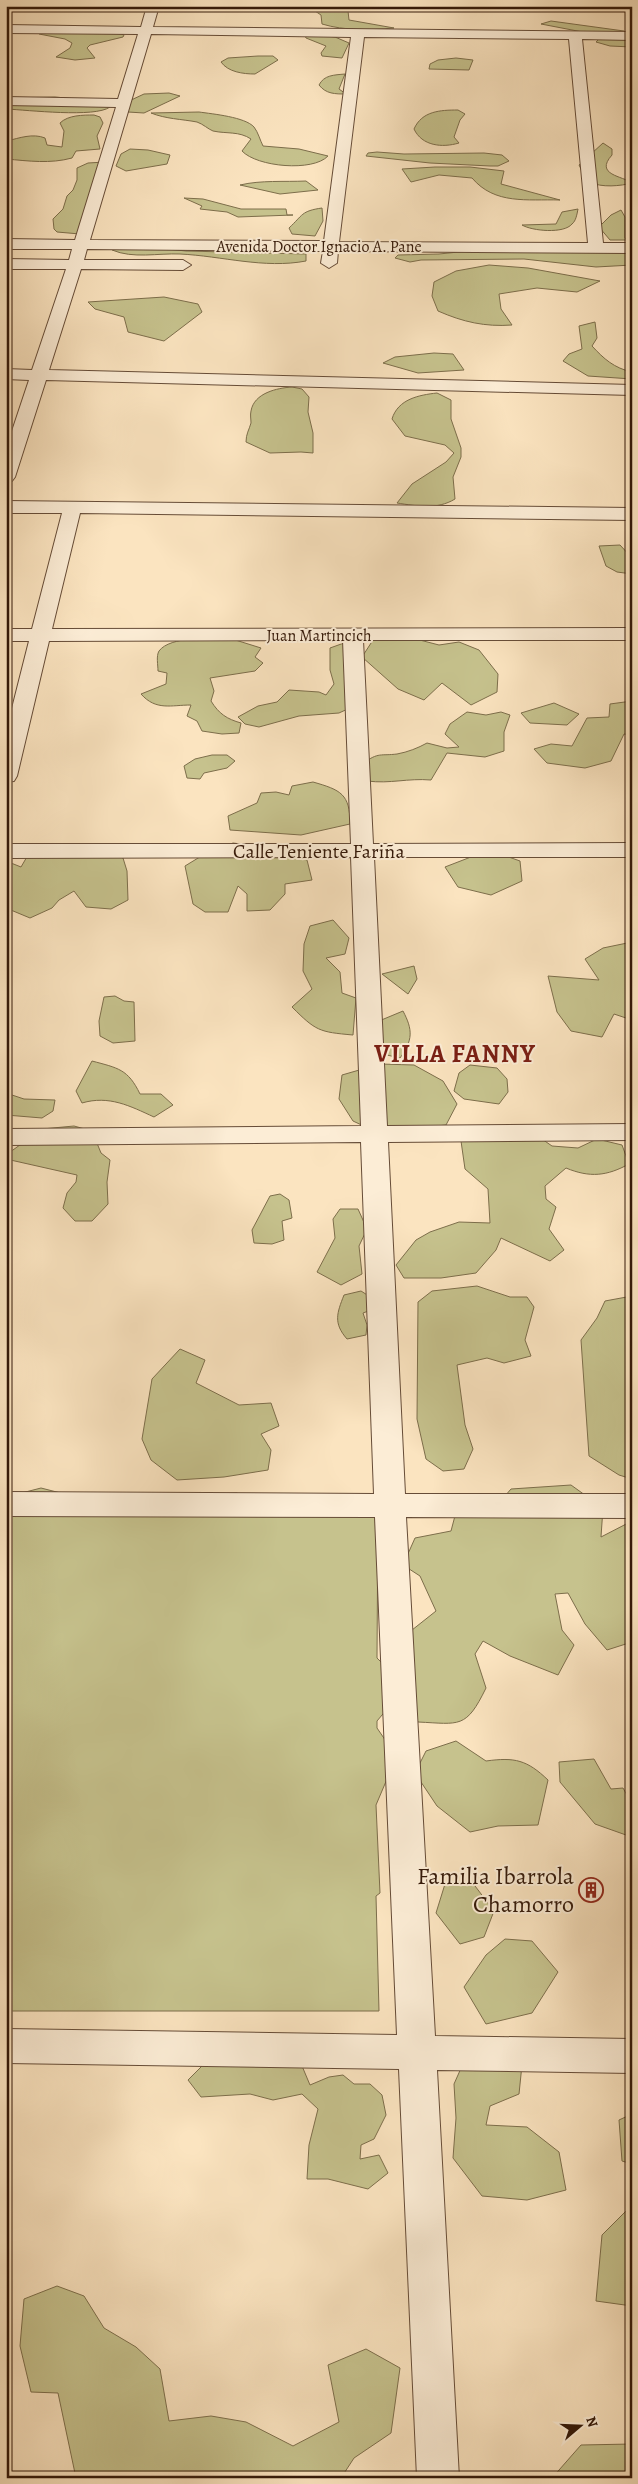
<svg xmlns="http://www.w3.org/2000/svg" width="638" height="2484" font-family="Alegreya,serif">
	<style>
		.green { fill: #c6c28d; stroke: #7d6e4b }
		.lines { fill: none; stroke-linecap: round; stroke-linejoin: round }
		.minor-casing { stroke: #664c37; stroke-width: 2 }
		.minor { fill: #fcedd6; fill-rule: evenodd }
		.labels { text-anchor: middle; stroke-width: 4; stroke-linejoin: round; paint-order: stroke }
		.far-street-label { font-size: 16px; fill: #341909; stroke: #fcedd6 }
		.street-label { font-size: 20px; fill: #341909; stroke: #fcedd6 }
		.near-poi-label { font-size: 24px; fill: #341909; stroke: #fcedd6; text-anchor: end }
		.district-label { font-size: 25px; font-weight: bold; letter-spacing: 1px; fill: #7a1f14; stroke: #fcedd6 }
	</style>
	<rect width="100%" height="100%" fill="#fbe4c0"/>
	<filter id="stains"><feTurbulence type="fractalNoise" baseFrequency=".004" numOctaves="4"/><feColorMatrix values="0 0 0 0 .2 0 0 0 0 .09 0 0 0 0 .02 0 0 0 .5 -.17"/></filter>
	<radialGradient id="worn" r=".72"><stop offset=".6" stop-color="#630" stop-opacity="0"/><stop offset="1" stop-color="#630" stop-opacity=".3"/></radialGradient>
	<!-- green -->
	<path class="green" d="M278,6H303L319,11L351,6L348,11L349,20L394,28C370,30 345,31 322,24L321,15L315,11Z
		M551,21L624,31L632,38V47L610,46L596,42L600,38L593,34L541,24Z
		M39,31L117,33L124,35L123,37L90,45L87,48L95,58L75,60L56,57L70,48L72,43L65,39L39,34Z
		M320,35L335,37L349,43L342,58L322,56L321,53L326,46L306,38L305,36Z
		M258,56H273L278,60L255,74C243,74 228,72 221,62L228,58Z
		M456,58L473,60L469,70L429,69L430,64L438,60Z
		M345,74L339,89L346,94C335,94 326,94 319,85C324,75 334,75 345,74Z
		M169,93L180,96L144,113L128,112L129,101L144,94Z
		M55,97L86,100L110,107C95,118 28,110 6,109V98Z
		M458,110L465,114L460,120L454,137L459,143C442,148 422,146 414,129C422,111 440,110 458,110Z
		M199,112C213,114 245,117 254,127C258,132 260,140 263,146L299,149L328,156C313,172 257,167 242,151L251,139C239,131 227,134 213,131C208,129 203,124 197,122C181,119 166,119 151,113Z
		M94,115L100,117L103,123L97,136L100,149L76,151L72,158C50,164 29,161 6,159L7,141C19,138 33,133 45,138L47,145L62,147L64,131L60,123C68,115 83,115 94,115Z
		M603,143L612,149V155C594,175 623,176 632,183C621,186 601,188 590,182C584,180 582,170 579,165Z
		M130,149L148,150L170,155L167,164L126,171L116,166L121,154Z
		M377,152L404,154L484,153L502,155L509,161L498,166H490L430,163L366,156L368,153Z
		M105,162L80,234L57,232L54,229L53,219L63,209L67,196L73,190L77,180V168L88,163Z
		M435,167H470L504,171L501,184L560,200C527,199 495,205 472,178L439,175L411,182L402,169Z
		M306,181L318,190L280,194L240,185C261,180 284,182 306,181Z
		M184,198L203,199L241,209H286L287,215H293L238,217L227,212L200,209L202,206Z
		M322,208L323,221L315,236L292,234L289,228C303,215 301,211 322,208Z
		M578,209C577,214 576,221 572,224C564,234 532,231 522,225L556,224L562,212Z
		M621,210L625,217V238L628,240H610L599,227L611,215Z
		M111,243L186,251L306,254V261C264,269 222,256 180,254C158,253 133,259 112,250Z
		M478,250H632V265L596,267L524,259L421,260L410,262L395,258L398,255L439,254Z
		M489,265L528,268L600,281L577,292L537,288L499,294L501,309L512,325C485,327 463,322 438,311L432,296L434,282L456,271Z
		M164,297L198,304L202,312L164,341L128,332L124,317L95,309L88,302Z
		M595,322L597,338L592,346C604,359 614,368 632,372V379L588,376L563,361L569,354L582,349L579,326Z
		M434,353L453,354L464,370L418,373L383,363L395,357Z
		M292,387L302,389L309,397L308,412L313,433V453L301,452L270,453L246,442C246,434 249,430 251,423C251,419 250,415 251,411C254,393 277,388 292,387Z
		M437,393L451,400V419L461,448V457L453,477L455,499C437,510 417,506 397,503L412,484L446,462L454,453L445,445L405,436L392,419C398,399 419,395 437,393Z
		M620,545L632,558V574L617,572L606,566L599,546Z
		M229,638L261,648L255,657L263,663L255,671L210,678L214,691L211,701C219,714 227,719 241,723L239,733L222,734L202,731L197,721L187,716L191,705C171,705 156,711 141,694L166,684L167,673L158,671C158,665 156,656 159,651C170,636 212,638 229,638Z
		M412,638L439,645L459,642L479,650L498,674L497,692L471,705L442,683L424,700L398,689L362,657L373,640Z
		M344,643L352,707L339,713L299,716L259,727L245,724L238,717L258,706L277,702L289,690L319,692L326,695L334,684L330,670V648Z
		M632,701V735L624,734L611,761L585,768L547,763L534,749L551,744L572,746L587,718L609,717L610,704Z
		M554,703L579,714L567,725L530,723L521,713Z
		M467,712L486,715L501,712L510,715L504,732V751L485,757L447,753L431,780C407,778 391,784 367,781L364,763C378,752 381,756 397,754C408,752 418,748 427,743L447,748L459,747L445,734L450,724Z
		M212,755H227L235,761L227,768L204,773L200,779L187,778L184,766L195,759Z
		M313,782C341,790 350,794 350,824L301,835L230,830L228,816L257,803L261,793L276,792L289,795L292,786Z
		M233,843L256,846L307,860L312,880L285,884V894L270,910L247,911V894L238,886L228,912H205L193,904L185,866L203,855Z
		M95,847L123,858L127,871L128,900L111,909L86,907L74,891L59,900L52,908L30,918L6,908V861L21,867L28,855Z
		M489,850L520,861L522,881L491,895L458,887L445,867Z
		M333,920L349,938L345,954L326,958L340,972L342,993L356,998L353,1035C319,1032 316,1031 292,1007L312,989L303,971L304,944L310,926Z
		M632,942V1020L614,1014L602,1037L571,1031L557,1012L548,976L599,980L585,959L603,948Z
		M414,966L417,979L408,994L382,974Z
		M115,996L124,1001L134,1002L135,1041L113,1043L100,1036L99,1021L104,997Z
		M403,1011C413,1030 413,1040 400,1058L378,1053L379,1021Z
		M92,1061C118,1068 128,1069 140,1094H161L173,1105L154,1117C130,1106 109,1095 82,1103L76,1091Z
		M380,1064L414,1065L443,1081L457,1104L446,1125L409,1129L383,1135L353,1121L339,1099L342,1075Z
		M470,1065L497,1068L507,1079L508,1092L499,1104L464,1099L454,1091L459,1073Z
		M6,1093L24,1099L55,1100L53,1111L42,1118L6,1115Z
		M74,1126L92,1131L101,1153L110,1160L107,1182L108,1204L92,1221H75L63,1208L67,1193L76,1182L77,1175L6,1159V1155L42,1129Z
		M539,1137L552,1146L578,1148L597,1139L622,1145L629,1164C607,1176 590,1178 566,1168L545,1186L546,1199L556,1207L549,1229L564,1250L550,1261L501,1238L496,1250L476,1273L441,1278H404L396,1265L416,1240L430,1232L459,1222L490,1223L488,1189L465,1169L461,1141Z
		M280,1194L289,1200L292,1218L282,1221L284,1240L272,1244L254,1243L252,1230L270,1196Z
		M340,1209H358L367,1229L359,1246L362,1274L341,1285L317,1272L335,1238L333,1219Z
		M477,1286L510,1297H527L534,1307L525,1340L531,1356L504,1363L487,1358L457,1365L465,1425L473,1449L464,1469L443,1471L426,1459L417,1419L418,1302L432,1291Z
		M361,1291L372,1298L371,1310L363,1313L367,1325L366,1335L347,1339C333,1323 337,1313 344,1295Z
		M632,1296V1479L619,1475L589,1456L581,1340L597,1318L605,1301Z
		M180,1349L205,1360L196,1383L239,1405L271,1403L279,1426L261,1434L271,1450L268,1470L224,1477L177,1480L151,1460L142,1439L152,1379Z
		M571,1485L603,1508L601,1537L632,1521V1642L607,1650L585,1624L568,1593L555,1594L562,1630L574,1645L558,1675L510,1656L483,1641L475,1654L486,1688C466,1729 460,1724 418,1722L399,1694L407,1634L436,1611L420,1576L403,1565L415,1538L451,1531L456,1512L498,1504L511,1489Z
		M41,1488L88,1500L237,1493L252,1504L378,1505L377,1658L384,1665L393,1702L377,1721V1728L390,1747V1772L376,1805L380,1893L376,1896L379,2011H6V1497Z
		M456,1741L486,1761C515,1757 527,1760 548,1780L538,1825L498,1826L470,1832L437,1806L415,1773L426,1751Z
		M594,1759L611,1789L623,1788L632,1804V1832L626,1835L595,1824L560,1782L559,1762Z
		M472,1882L494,1911L484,1937L460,1944L436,1913L445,1884Z
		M505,1939L532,1941L558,1972L532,2013L486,2024L464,1987L486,1955Z
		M504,2037L523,2055L519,2094L490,2106L486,2125L527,2127L559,2152L566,2190L527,2200L482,2196L453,2158L456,2118L454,2084L470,2048Z
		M212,2056L302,2066L310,2085L329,2077L343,2075L354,2084H370L382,2095L386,2115L374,2139L361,2145L360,2159L379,2155L388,2173L368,2189L328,2179H307L309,2145L318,2109L302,2094L273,2100L250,2094L201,2097L188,2080Z
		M632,2114V2164L622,2161L619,2120Z
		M632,2205V2306L596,2301L602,2235Z
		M57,2286L84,2296L104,2328L136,2347L160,2369L169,2421L211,2416L246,2422L293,2446L339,2422L328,2365L366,2349L400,2368L391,2433L354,2458L341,2478H76L58,2393L31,2392L20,2346L24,2299Z
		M632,2444V2478H552L581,2445Z"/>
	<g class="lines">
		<defs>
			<path id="minor" d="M147,6H159L153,27L632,32V40L582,39L603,243H632V253L338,251L337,263L329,268L321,263L323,251L87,249L84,260H183L191,265L183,270L81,269L49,370L632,385V395L46,380L15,477L12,481L6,482V449L29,380L6,379V369L32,370L66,269H6V259L69,260L72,249H6V239L75,240L116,107L6,105V97L118,99L138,34L6,33V25L141,27ZM151,34L351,37L324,241L90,240ZM364,37L569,39L588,243L339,242Z
				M6,501L632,508V520L80,513L52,629L632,628V640H363L373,844L632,843V857H374L387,1126L632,1124V1140L388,1142L405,1494H632V1518L406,1517L435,2036L632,2039V2073L437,2070L459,2478H417L399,2069L6,2063V2029L397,2035L375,1517L6,1516V1492L374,1494L361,1142L6,1145V1129L361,1126L351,857L6,858V844H351L343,640L49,641L17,776L14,781L6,782V732L29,641H6V629H32L62,513H6Z"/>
		</defs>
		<!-- minor casing -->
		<use href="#minor" class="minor-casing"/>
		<!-- minor -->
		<use href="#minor" class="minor"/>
	</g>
	<!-- icons -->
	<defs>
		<symbol id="building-ring" viewBox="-11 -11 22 22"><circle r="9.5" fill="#fcedd6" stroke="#8f2418" stroke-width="1.5"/><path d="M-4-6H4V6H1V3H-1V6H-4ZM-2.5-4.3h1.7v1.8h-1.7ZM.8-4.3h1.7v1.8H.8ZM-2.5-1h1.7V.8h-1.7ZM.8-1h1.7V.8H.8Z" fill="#8f2418"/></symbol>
	</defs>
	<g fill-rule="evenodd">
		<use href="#building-ring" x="577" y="1876" width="28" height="28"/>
	</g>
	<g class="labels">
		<!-- far-street labels -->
		<g class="far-street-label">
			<text x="319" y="252">Avenida Doctor Ignacio A. Pane</text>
			<text x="319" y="641">Juan Martincich</text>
		</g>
		<!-- street labels -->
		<g class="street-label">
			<text x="319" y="858">Calle Teniente Fariña</text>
		</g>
		<!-- near-poi labels -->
		<g class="near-poi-label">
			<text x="574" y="1884">Familia Ibarrola<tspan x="574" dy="28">Chamorro</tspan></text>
		</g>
		<!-- district labels -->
		<g class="district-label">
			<text x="455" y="1062">VILLA FANNY</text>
		</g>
	</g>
	<!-- margin -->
	<rect width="638" height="2484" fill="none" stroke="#fbe4c0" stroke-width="25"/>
	<rect x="8" y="8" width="623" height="2469" fill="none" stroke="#341909" stroke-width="2.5"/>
	<rect x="12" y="12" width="613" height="2459" fill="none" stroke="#341909"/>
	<!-- north arrow -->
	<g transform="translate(580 2426) rotate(71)" stroke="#fcedd6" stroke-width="4" paint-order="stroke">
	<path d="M0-4L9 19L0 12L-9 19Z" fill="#341909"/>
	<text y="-8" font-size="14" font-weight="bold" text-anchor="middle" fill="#341909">N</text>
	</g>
	<rect width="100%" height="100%" filter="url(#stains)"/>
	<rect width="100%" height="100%" fill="url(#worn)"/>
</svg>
